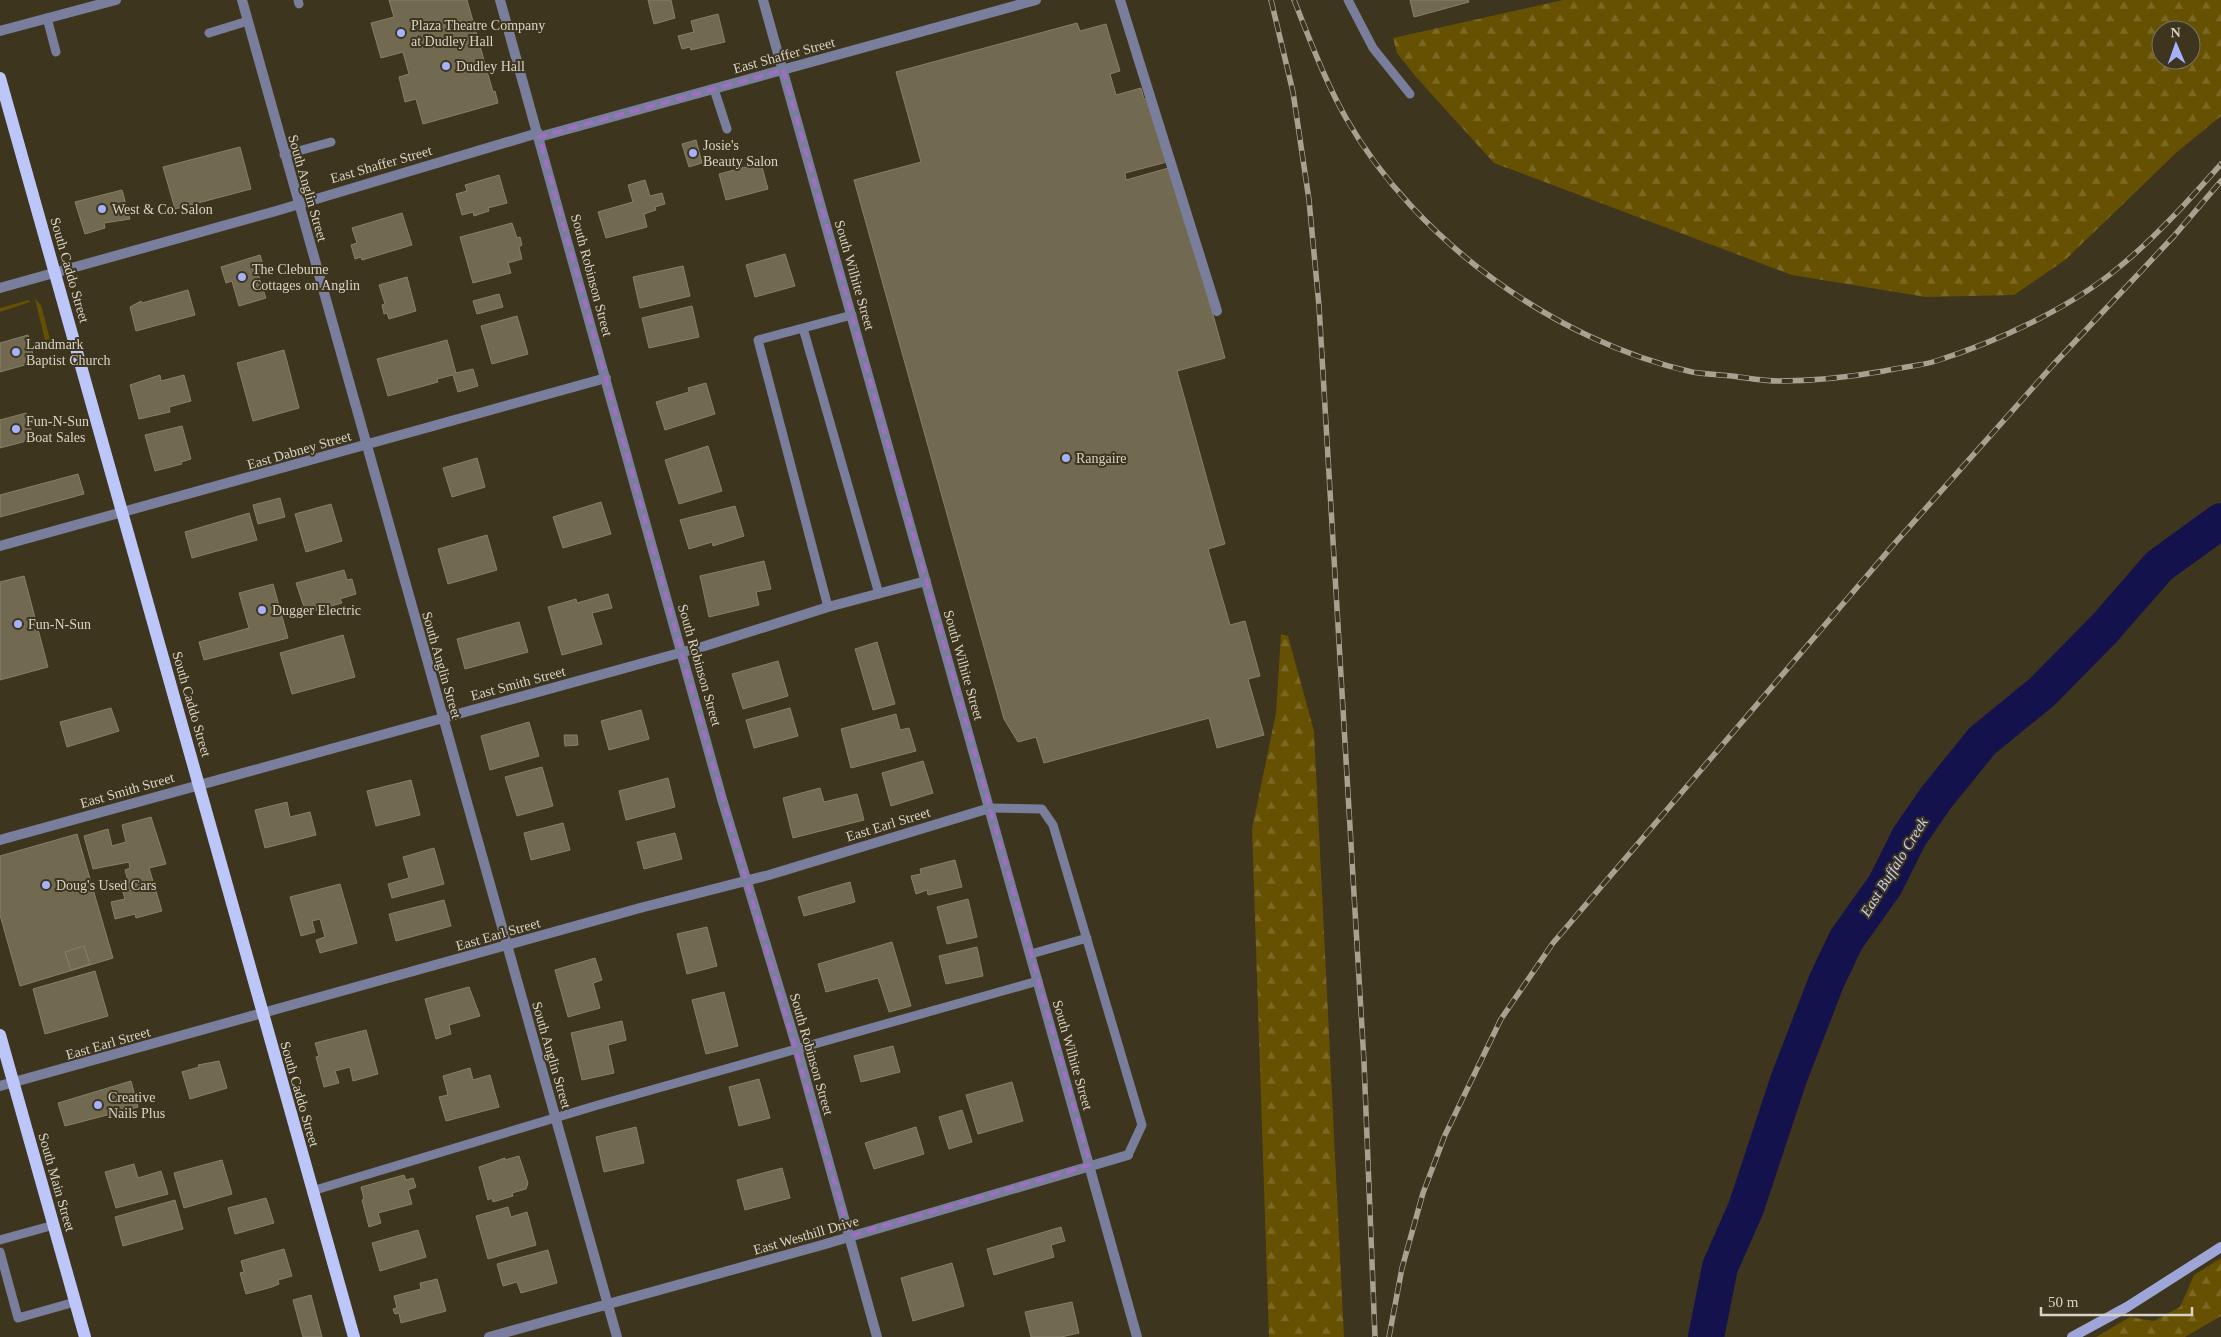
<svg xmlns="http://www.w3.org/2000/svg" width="2221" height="1337" font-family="Georgia,serif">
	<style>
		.green { fill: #665001 }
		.forest { fill: url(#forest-firs); fill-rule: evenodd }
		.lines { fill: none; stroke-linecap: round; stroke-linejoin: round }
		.river { stroke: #14124d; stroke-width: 36 }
		.building { fill: #716950; stroke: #898067 }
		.service { stroke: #787e9c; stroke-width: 9 }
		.minor { stroke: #787e9c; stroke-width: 10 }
		.secondary { stroke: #9da6d6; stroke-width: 10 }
		.primary { stroke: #bdc6f8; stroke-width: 12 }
		.rail-casing { stroke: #a7a191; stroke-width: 5.5 }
		.rail { stroke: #3d351e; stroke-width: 4; stroke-dasharray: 11; stroke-linecap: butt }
		.marked { fill: none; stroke: #a06fc2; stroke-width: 4; stroke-dasharray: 10 6; stroke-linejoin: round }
		.poi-dot { fill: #a5b1fc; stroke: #3d351e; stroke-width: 2 }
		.labels { text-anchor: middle; stroke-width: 4; stroke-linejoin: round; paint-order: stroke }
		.poi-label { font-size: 14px; fill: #d8d3c6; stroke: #3d351e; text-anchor: start }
		.street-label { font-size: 14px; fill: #d8d3c6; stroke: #3d351e }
		.water-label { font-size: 15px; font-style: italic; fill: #c7cef5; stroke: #3d351e }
	</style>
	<defs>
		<pattern id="forest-firs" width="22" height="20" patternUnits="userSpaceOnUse" patternTransform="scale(1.25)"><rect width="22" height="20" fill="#665001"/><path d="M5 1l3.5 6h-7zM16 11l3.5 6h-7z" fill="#7b6825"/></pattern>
	</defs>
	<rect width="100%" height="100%" fill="#3d351e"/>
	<!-- green -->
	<path class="green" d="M35,299L41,305L50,339L45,340Z
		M29,300L30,302L0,312V308Z"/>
	<!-- forest -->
	<path class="forest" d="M1563,0H2221V116L2177,152L2065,260L2014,295L1926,297L1792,275L1494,163L1416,77L1397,53L1393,38ZM2161,30H2191V60H2161Z
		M1281,634L1288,636L1314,731L1344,1337H1269L1252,829L1276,713Z
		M2221,1258V1316L2185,1337H2096L2130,1317L2154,1321L2180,1307L2194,1275Z"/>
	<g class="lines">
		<!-- river -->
		<path class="river" d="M1706,1337L1720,1267L1746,1208L1789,1078L1827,980L1846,940L1885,885L1909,837L1936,798L1982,741L2042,692L2105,628L2159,566L2221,521"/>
	</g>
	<!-- building -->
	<path class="building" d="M389,0H467L493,92L495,91L498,103L423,124L416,99L405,102L399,77L409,74L403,52L381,58L371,23L394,17Z
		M648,0H671L675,18L654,24Z
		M1410,0H1468L1469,2L1414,17Z
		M718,14L725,42L691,50L690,47L682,49L678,36L694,32L691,21Z
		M1077,23L1080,31L1106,24L1120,71L1110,74L1116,95L1141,88L1144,99L1150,98L1167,162L1125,173L1126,180L1172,167L1225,358L1177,371L1225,544L1208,549L1230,625L1245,621L1260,676L1248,679L1264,735L1217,748L1209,718L1044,763L1036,737L1018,742L1004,719L854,180L921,162L896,72Z
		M696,140L702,163L689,167L682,144Z
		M240,147L251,189L175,209L163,167Z
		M761,163L768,189L726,200L719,174Z
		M499,175L507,203L488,208L489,211L474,216L473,212L462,215L456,194L467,191L465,185Z
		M645,180L650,196L662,193L665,204L655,207L656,210L644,214L647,227L606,238L598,212L633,202L628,185Z
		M122,190L130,219L104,223L105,228L85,234L75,202Z
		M402,213L412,245L362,260L361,257L355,259L351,245L357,243L352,228Z
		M512,223L517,238L520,237L522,245L519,247L522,259L508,263L511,273L473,283L460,237Z
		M785,254L795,286L755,297L746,265Z
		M260,255L265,272L258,274L266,298L239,306L232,281L226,283L221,267Z
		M683,266L690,296L640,308L633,277Z
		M407,277L416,311L389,319L387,313L384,314L382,305L385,304L379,285Z
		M188,290L195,315L136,331L130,307L141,301L142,303Z
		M499,294L503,307L477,314L473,301Z
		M692,306L699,337L649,348L642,318Z
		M517,316L528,354L492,364L481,326Z
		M28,335L35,362L0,372V343Z
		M447,340L456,373L473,369L478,386L458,392L453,375L437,379L438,382L388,396L377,359Z
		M284,350L299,408L253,421L237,363Z
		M160,375L161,381L184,375L191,401L169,407L170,412L139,419L130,385Z
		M706,383L715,414L665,430L656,402L689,392L688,388Z
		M26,413L34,439L0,448V420Z
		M182,426L191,459L181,462L182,464L155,471L145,435Z
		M708,446L722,491L679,504L665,460Z
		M477,458L485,487L452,497L443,468Z
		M78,474L84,494L0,517V495Z
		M280,498L285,517L258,524L253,505Z
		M601,502L611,534L563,548L553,517Z
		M331,504L342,541L306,552L295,514Z
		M735,506L744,536L713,546L712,542L689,549L680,520Z
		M249,513L257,540L192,558L185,532Z
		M487,535L497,570L448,584L438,549Z
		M764,561L771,589L756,592L759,605L709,617L700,576Z
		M344,570L347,580L352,579L356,594L340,599L342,603L306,613L296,583Z
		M24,576L48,667L0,680V582Z
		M273,584L288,638L204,660L199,642L249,628L239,593Z
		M608,594L612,608L592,613L602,644L562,655L548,607L576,599L577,603Z
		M519,622L528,652L465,669L457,639Z
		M343,635L355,677L292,694L280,653Z
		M877,642L895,704L873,710L855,649Z
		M778,661L788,696L743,709L732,674Z
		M111,708L119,731L67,747L60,722Z
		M790,708L798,736L754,748L746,720Z
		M641,710L649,739L609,750L601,721Z
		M896,714L900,730L909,728L916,751L851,768L841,729Z
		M529,722L539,756L490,770L481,736Z
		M564,735H577L578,745L565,746Z
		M923,761L933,793L891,806L882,773Z
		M542,767L553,806L517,816L505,777Z
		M668,778L675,807L626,820L619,791Z
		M411,780L420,815L376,826L367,791Z
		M820,788L824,802L857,794L864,820L793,838L783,798Z
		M287,802L290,817L310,812L316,835L265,848L255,810Z
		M151,817L166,864L149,868L162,911L136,918L135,914L115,919L111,902L125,899L120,882L128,881L125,870L130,868L129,862L93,869L84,836L108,829L112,846L126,842L122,825Z
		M563,823L570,850L531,860L524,833Z
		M675,833L682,859L644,869L637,842Z
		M77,834L113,958L20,986L0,915V856Z
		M434,848L444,884L392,898L388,884L409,878L403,857Z
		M955,860L962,887L928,895L927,890L916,894L911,876L921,874L920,869Z
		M850,882L855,902L804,916L798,897Z
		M340,884L357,943L320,953L316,940L325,937L320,919L312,921L315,932L301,936L290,897Z
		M968,899L977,937L947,944L937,907Z
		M444,900L451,926L396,941L389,914Z
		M707,927L717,966L687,974L677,934Z
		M892,942L911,1006L889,1012L878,978L826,992L818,964Z
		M84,946L90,964L71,970L65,952Z
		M977,947L983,976L946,984L939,956Z
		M595,958L602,980L593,983L600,1008L568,1017L555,970Z
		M95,971L108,1016L45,1034L33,989Z
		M469,987L480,1016L449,1025L451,1034L436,1039L425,999Z
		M724,992L738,1046L706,1054L692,1000Z
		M622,1021L626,1040L608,1045L614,1073L582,1080L571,1033Z
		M366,1030L378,1074L353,1081L350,1067L335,1071L339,1083L324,1087L316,1057L319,1056L315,1043Z
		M893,1046L900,1072L861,1082L854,1056Z
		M219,1061L227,1088L190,1099L182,1072L199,1067L198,1065Z
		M470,1068L473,1080L490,1075L499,1107L446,1121L439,1097L448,1095L443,1076Z
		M759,1079L770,1118L739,1126L729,1087Z
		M131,1081L138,1107L65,1126L58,1103Z
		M1012,1082L1023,1121L978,1134L966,1095Z
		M962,1110L972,1142L949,1149L939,1117Z
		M636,1127L644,1163L604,1172L596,1137Z
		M916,1127L924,1154L874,1169L865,1143Z
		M519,1156L528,1183L526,1189L512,1193L513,1196L493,1202L492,1198L488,1200L479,1167L505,1158V1160Z
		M222,1160L232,1194L184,1208L174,1173Z
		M134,1164L138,1178L161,1171L168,1194L116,1208L105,1172Z
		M782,1168L790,1198L745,1210L737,1180Z
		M404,1175L406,1180L413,1178L416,1187L408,1190L412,1204L378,1213L381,1223L369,1227L362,1200L364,1199L361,1187Z
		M266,1198L274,1223L235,1234L228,1208Z
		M175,1200L183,1229L123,1246L115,1217Z
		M508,1207L511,1217L527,1212L536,1245L488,1259L476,1216Z
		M1061,1227L1065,1241L1051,1245L1054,1257L994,1275L987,1249Z
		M418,1230L426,1257L380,1271L372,1243Z
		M284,1249L292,1276L278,1280L279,1284L272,1287L246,1294L240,1273L244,1272L241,1261Z
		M548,1250L557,1283L521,1293L517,1282L503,1286L497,1264Z
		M952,1263L964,1306L913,1321L901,1278Z
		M437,1279L446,1311L401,1323L399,1313L395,1314L393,1309L397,1308L394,1296L421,1289L420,1283Z
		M311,1295L322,1337H303L293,1300Z
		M1072,1302L1079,1333L1061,1337H1031L1025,1312Z"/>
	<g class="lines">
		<!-- service -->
		<path class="service" d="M298,0L299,4
			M1348,0L1373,48L1410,94
			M47,18L56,52
			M209,33L248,21
			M714,89L727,129
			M284,155L331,142
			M803,328L879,594
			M828,607L758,340L852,315
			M990,808L1042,809L1053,825L1142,1125L1128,1155
			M1031,954L1087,938
			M312,1191L598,1105L1038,981
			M0,1240L54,1225
			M0,1252L18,1318L75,1302"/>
		<!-- minor -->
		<path class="minor" d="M242,0L617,1337
			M500,0L722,799L797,1048L877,1337
			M763,0L1137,1337
			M1120,0L1217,311
			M0,31L116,0
			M539,137L1036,0
			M0,288L276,211L538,133
			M0,546L606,378
			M0,840L705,646L828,607L926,581
			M0,1086L640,908L769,875L990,808
			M489,1337L822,1245L1128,1155"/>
		<!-- secondary -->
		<path class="secondary" d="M2072,1337L2127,1307L2221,1247"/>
		<!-- primary -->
		<path class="primary" d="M0,78L354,1337
			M0,1035L85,1337"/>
		<defs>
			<path id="rail" d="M1271,0L1293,92L1309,200L1319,306L1364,1062L1375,1337
				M1294,0C1310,40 1325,81 1346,118C1416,241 1555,341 1692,372C1705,374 1719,375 1732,376C1748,378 1764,381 1779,381C1814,381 1850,377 1884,371C1901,367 1920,366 1936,361C1996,342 2069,309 2118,268C2156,237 2189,200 2221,164
				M1389,1337L1402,1268L1423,1193L1445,1135L1501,1019L1553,943L1895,543L2053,365L2174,236L2221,181"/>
		</defs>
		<!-- rail casing -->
		<use href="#rail" class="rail-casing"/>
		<!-- rail -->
		<use href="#rail" class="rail"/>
	</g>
	<!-- marked area -->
	<path class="marked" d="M783,70L1090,1165L850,1236L710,755L539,137Z"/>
	<!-- markers -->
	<g class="poi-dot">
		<circle cx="401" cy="33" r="5"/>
		<circle cx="446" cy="66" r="5"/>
		<circle cx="693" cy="153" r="5"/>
		<circle cx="102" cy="209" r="5"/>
		<circle cx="242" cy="277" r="5"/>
		<circle cx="16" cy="352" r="5"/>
		<circle cx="16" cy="429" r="5"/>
		<circle cx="1066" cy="458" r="5"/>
		<circle cx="262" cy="610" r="5"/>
		<circle cx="18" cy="624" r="5"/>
		<circle cx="46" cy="885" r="5"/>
		<circle cx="98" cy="1105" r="5"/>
	</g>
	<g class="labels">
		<!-- poi labels -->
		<g class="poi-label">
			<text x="411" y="30">Plaza Theatre Company<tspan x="411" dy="16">at Dudley Hall</tspan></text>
			<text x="456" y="71">Dudley Hall</text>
			<text x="703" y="150">Josie's<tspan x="703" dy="16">Beauty Salon</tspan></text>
			<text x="112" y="214">West &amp; Co. Salon</text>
			<text x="252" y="274">The Cleburne<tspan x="252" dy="16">Cottages on Anglin</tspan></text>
			<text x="26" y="349">Landmark<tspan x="26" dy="16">Baptist Church</tspan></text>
			<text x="26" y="426">Fun-N-Sun<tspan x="26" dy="16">Boat Sales</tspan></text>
			<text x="1076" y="463">Rangaire</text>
			<text x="272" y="615">Dugger Electric</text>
			<text x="28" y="629">Fun-N-Sun</text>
			<text x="56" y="890">Doug's Used Cars</text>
			<text x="108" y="1102">Creative<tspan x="108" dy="16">Nails Plus</tspan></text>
		</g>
		<!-- street labels -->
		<g class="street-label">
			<text transform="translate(784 55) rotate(-15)" y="5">East Shaffer Street</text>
			<text transform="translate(381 164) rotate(-16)" y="5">East Shaffer Street</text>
			<text transform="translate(308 188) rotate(74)" y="5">South Anglin Street</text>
			<text transform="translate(70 270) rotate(74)" y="5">South Caddo Street</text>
			<text transform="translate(592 275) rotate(75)" y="5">South Robinson Street</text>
			<text transform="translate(855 275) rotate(74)" y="5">South Wilhite Street</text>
			<text transform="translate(299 450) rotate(-16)" y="5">East Dabney Street</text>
			<text transform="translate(442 665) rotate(74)" y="5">South Anglin Street</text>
			<text transform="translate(700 665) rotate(74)" y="5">South Robinson Street</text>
			<text transform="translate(964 665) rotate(74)" y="5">South Wilhite Street</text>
			<text transform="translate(518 683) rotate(-15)" y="5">East Smith Street</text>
			<text transform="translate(192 704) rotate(74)" y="5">South Caddo Street</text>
			<text transform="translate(127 790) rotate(-16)" y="5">East Smith Street</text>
			<text transform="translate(888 824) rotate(-17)" y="5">East Earl Street</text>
			<text transform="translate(498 934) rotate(-16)" y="5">East Earl Street</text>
			<text transform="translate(108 1043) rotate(-16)" y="5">East Earl Street</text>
			<text transform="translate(812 1054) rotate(74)" y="5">South Robinson Street</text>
			<text transform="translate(552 1055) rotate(74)" y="5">South Anglin Street</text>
			<text transform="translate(1073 1055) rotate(74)" y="5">South Wilhite Street</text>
			<text transform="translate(300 1094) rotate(74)" y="5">South Caddo Street</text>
			<text transform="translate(57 1182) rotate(74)" y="5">South Main Street</text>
			<text transform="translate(806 1235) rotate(-16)" y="5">East Westhill Drive</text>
		</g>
		<!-- water labels -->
		<g class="water-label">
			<text transform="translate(1894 867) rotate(-58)" y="5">East Buffalo Creek</text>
		</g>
	</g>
	<!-- north arrow -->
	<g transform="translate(2176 45) rotate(358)"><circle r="24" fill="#3d351e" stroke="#7b7461"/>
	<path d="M0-4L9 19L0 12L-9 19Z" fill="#a5b1fc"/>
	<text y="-8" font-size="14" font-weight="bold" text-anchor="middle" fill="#d8d3c6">N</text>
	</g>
	<!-- scale -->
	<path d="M2041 1307v8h151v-8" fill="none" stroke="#d8d3c6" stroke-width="2.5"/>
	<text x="2048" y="1307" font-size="15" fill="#d8d3c6" stroke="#3d351e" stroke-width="4" paint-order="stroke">50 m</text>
</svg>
